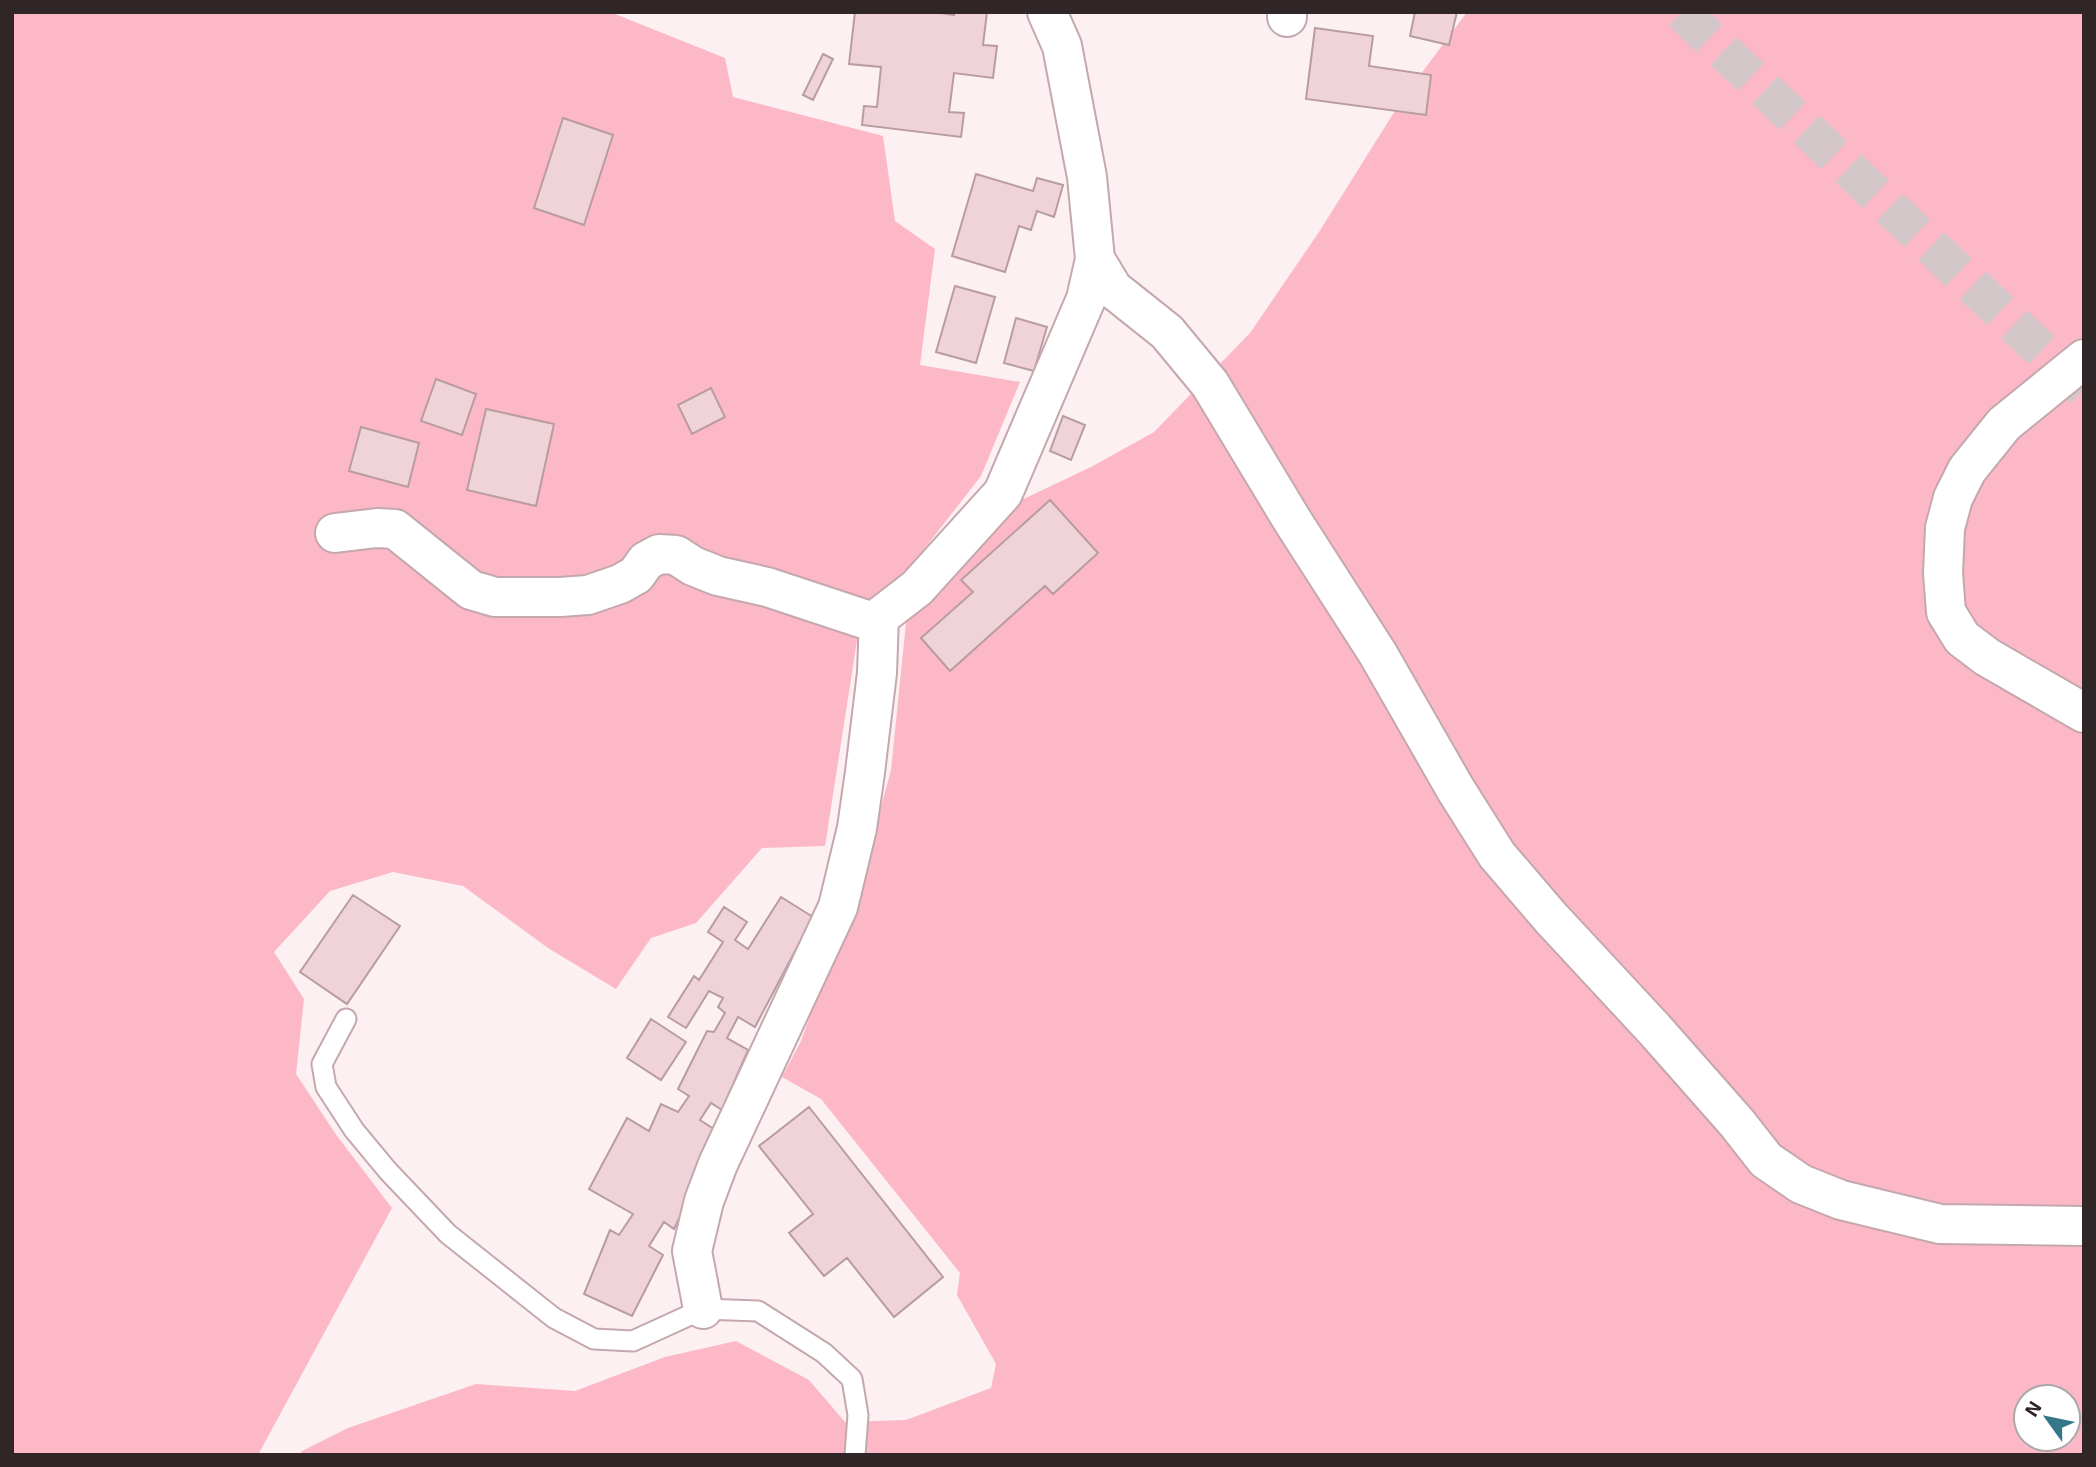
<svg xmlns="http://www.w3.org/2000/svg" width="2096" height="1467" font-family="'Exo 2',sans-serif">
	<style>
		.green { fill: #fcb8c6; fill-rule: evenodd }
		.building { fill: #f0d3d8; stroke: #b89ca1; stroke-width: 2 }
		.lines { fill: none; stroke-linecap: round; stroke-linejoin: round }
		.primary-tunnel { stroke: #d3c7c9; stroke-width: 38; stroke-dasharray: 38 19; stroke-linecap: butt }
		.lane-casing { stroke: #c4a8ad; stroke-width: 23 }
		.street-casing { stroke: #c4a8ad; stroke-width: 42 }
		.lane { stroke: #fff; stroke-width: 19 }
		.street { stroke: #fff; stroke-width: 38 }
	</style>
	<rect width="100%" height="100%" fill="#fcf0f2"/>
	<!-- green -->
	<path class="green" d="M12,12H610L725,58L733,97L883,136L895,221L935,249L920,365L1020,382L981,476L858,634L825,846L762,848L696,923L651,938L616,989L548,948L463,886L393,872L330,891L274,952L304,999L296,1074L337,1136L392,1208L258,1455H12Z
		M1467,12H2084V1455H300L302,1451L348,1428L476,1384L575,1391L665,1357L736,1341L809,1380L845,1422L906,1420L991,1388L996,1364L957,1295L960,1273L821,1099L782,1077L801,1041L866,862L891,770L906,623L1002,509L1091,467L1154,432L1250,333L1319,232L1403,98ZM2026,1397H2068V1439H2026Z"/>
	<!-- building -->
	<path class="building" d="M855,12H935L954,15V12H987L983,45L997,46L993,78L954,73L949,112L964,113L961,137L862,125L864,106L877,107L881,67L849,64Z
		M1415,12H1457L1449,45L1410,36Z
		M1315,28L1373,36L1369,66L1431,75L1426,115L1306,99Z
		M823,54L833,59L813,100L803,95Z
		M563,118L613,135L584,225L534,208Z
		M976,174L1033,191L1037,178L1063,185L1054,217L1037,211L1031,230L1019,226L1005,272L952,256Z
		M955,286L995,297L976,363L936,352Z
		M1016,318L1047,327L1034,371L1004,363Z
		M436,379L476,394L462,435L421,421Z
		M711,388L725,417L692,434L678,405Z
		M486,409L554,424L536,506L467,490Z
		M1063,416L1085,425L1071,460L1050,451Z
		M361,427L419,443L408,487L349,471Z
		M1050,500L1098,553L1053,594L1045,586L950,671L921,638L973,592L961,580Z
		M353,895L400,926L347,1004L300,972Z
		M781,897L813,917L755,1027L738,1017L727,1038L748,1050L722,1110L711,1103L700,1120L720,1133L674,1229L664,1222L649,1246L663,1255L632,1316L584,1294L610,1230L619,1235L633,1214L589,1189L627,1118L649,1131L661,1104L678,1112L689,1096L678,1089L707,1031L714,1032L725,1013L718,1007L723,998L709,991L686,1028L668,1017L694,976L699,980L723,942L708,932L724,907L747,922L735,940L748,949Z
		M651,1019L686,1042L661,1080L627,1058Z
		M809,1107L943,1277L894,1317L847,1258L824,1276L789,1233L813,1214L759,1146Z"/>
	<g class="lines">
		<!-- primary-tunnel -->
		<path class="primary-tunnel" d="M1682,12L2084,390"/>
		<defs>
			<path id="lane" d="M346,1019L322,1064L326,1087L354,1130L388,1171L448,1234L554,1318L594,1339L633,1341L703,1309L758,1311L824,1353L852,1379L858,1415L855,1455"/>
			<path id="street" d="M1287,17V12
				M1095,259L1113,289L1167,332L1210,384L1292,520L1378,654L1456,790L1497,855L1551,918L1655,1030L1737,1123L1766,1160L1801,1184L1841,1200L1940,1224L2084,1226
				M2084,359L2004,424L1967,470L1953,498L1945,528L1943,573L1946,612L1962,638L1987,657L2084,713
				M335,533L377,528L395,529L471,590L495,597H560L588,595L620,584L636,575L646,561L659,554L676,555L693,566L718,576L767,587L873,622L917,588L1003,493L1086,299L1095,259L1087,177L1062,46L1047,12
				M703,1309L692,1251L704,1201L718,1164L838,907L857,828L865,772L877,673L879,617"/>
		</defs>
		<!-- lane casing -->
		<use href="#lane" class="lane-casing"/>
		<!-- street casing -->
		<use href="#street" class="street-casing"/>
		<!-- lane -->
		<use href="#lane" class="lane"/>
		<!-- street -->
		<use href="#street" class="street"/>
	</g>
	<!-- border -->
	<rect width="2096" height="1467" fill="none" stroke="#302527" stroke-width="28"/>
	<!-- north arrow -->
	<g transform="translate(2047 1418) rotate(303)"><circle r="33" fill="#ffffff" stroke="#aca8a9" stroke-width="2"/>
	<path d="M0-5L12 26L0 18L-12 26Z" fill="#347887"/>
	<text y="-10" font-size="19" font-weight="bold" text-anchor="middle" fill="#302527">N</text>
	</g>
</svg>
